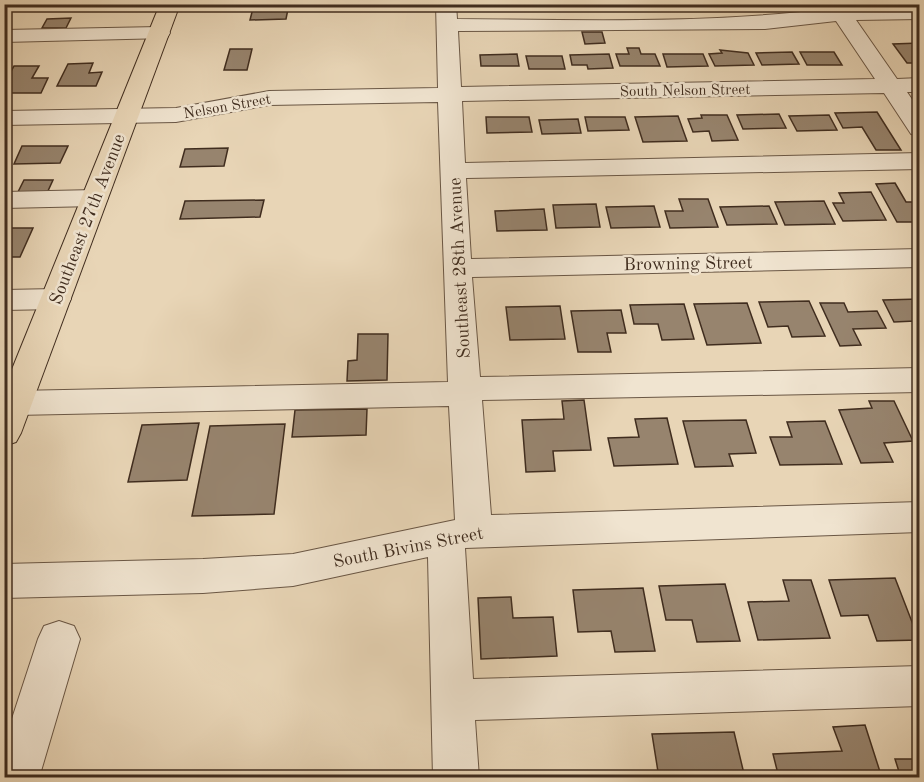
<svg xmlns="http://www.w3.org/2000/svg" width="924" height="782" font-family="'Old Standard TT',serif">
	<style>
		.building { fill: #97846e; stroke: #402d1f; stroke-width: 1.5 }
		.lines { fill: none; stroke-linecap: round; stroke-linejoin: round }
		.minor-casing { stroke: #6a5745; stroke-width: 2 }
		.major-casing { stroke: #402d1f; stroke-width: 2 }
		.minor { fill: #f0e4d0; fill-rule: evenodd }
		.major { fill: #e8d5b6; fill-rule: evenodd }
		.labels { text-anchor: middle; stroke-width: 5; stroke-linejoin: round; paint-order: stroke }
		.far-street-label { font-size: 15px; fill: #402d1f; stroke: #f0e4d0 }
		.street-label { font-size: 18px; fill: #402d1f; stroke: #f0e4d0 }
	</style>
	<rect width="100%" height="100%" fill="#e8d5b6"/>
	<filter id="stains"><feTurbulence type="fractalNoise" baseFrequency=".00333" numOctaves="4"/><feColorMatrix values="0 0 0 0 .2 0 0 0 0 .09 0 0 0 0 .02 0 0 0 .5 -.17"/></filter>
	<radialGradient id="worn" r=".72"><stop offset=".6" stop-color="#630" stop-opacity="0"/><stop offset="1" stop-color="#630" stop-opacity=".3"/></radialGradient>
	<!-- building -->
	<path class="building" d="M254,4H289L286,19L250,20Z
		M71,18L66,28H42L47,19Z
		M582,32H602L605,43L585,44Z
		M920,43V63H907L893,44Z
		M627,48H639L641,54H655L660,66H620L616,54H629Z
		M230,49H252L247,70H224Z
		M720,50L748,53L754,65L715,66L709,54L722,53Z
		M792,52L799,64L762,65L756,53Z
		M800,52H834L842,65H807Z
		M517,54L519,66H481L480,55Z
		M609,54L613,68L588,69L587,65H572L570,55Z
		M663,54H703L708,66L667,67Z
		M526,56H562L565,69H529Z
		M93,63L89,73L102,72L96,86H57L68,64Z
		M14,66H39L32,78H48L41,93H4V83Z
		M877,112L901,150H876L862,127L843,128L835,113Z
		M779,114L786,128L743,129L737,115Z
		M701,115H727L738,140L712,141L709,131L693,132L688,119L702,118Z
		M829,115L837,130L797,131L789,116Z
		M678,116L687,141L643,142L635,117Z
		M486,117H529L532,132L487,133Z
		M585,117H625L629,130L588,131Z
		M578,119L581,133L542,134L539,120Z
		M22,146H68L60,163L14,164Z
		M228,148L224,166L180,167L185,149Z
		M24,180H53L47,193L17,194Z
		M895,183L906,202H920V222H897L876,184Z
		M871,192L886,220L843,221L833,203H844L839,193Z
		M679,199H708L718,227L670,228L665,211H683Z
		M264,200L260,217L180,219L185,201Z
		M824,201L835,224L785,225L775,202Z
		M596,204L600,227L556,228L553,205Z
		M654,206L660,227L611,228L606,207Z
		M769,206L777,224L727,225L720,207Z
		M544,209L547,230L497,231L495,211Z
		M4,228H33L20,257H4Z
		M920,299V331L915,321L894,322L883,300Z
		M809,301L825,336L792,337L788,326L768,327L759,302Z
		M747,303L761,343L707,345L694,304Z
		M820,303H844L848,312L877,311L886,328L853,329L861,345L840,346Z
		M684,304L694,339L662,340L658,324H634L630,305Z
		M560,306L565,339L510,340L506,307Z
		M621,310L626,333H607L611,352H578L571,311Z
		M358,334H388L387,380L347,381L348,361L357,360Z
		M584,400L591,450L553,451L555,471L526,472L522,420L564,419L562,401Z
		M869,401H894L913,441L884,443L893,462L861,463L839,410L872,408Z
		M367,409L366,435L292,437L295,410Z
		M667,418L678,464L614,466L608,438L639,437L635,419Z
		M746,420L756,453L729,454L733,466L695,467L683,421Z
		M825,421L842,464L780,465L770,437H792L787,422Z
		M199,423L187,480L128,482L142,425Z
		M285,424L274,514L192,516L210,426Z
		M895,578L919,640L877,641L868,615L841,616L829,580Z
		M783,580H811L830,638L758,640L748,602L789,601Z
		M725,584L740,641L697,642L692,620H666L659,586Z
		M643,588L655,651L615,652L611,631L578,632L573,590Z
		M511,597L513,618L553,617L557,656L481,659L478,598Z
		M865,725L882,778H779L773,754L842,751L833,727Z
		M734,732L745,778H659L652,734Z
		M895,759H920V778H901Z"/>
	<g class="lines">
		<defs>
			<path id="minor" d="M436,4H456L457,19C580,20 706,24 828,9L825,4H846L848,8L920,7V19L856,20L897,79L920,78V92H907L920,111V136L911,134L884,93L462,101L465,163L920,153V169L466,178L471,259L920,249V267L472,277L480,377L920,368V392L482,400L491,515L920,502V532L465,548L473,679L920,666V706L475,720L479,778H433L428,557L293,586L203,593L4,598V564L203,559L293,554L455,520L449,406L16,415L4,412V394L16,391L448,382L438,102L269,105L176,122L4,125V111L176,108L269,91L438,88ZM836,21L875,79L461,87L458,31L765,29Z
				M159,27L167,28L170,33L167,38L4,42V30Z
				M95,190L104,192L108,198L104,204L95,206L4,208V192Z
				M56,289L67,292L71,299L67,306L56,309L4,310V290Z
				M59,621L74,626L80,639L39,778H4V743L38,639L44,626Z"/>
			<path id="major" d="M160,4H180L21,433L16,442L4,446V389Z"/>
		</defs>
		<!-- minor casing -->
		<use href="#minor" class="minor-casing"/>
		<!-- major casing -->
		<use href="#major" class="major-casing"/>
		<!-- minor -->
		<use href="#minor" class="minor"/>
		<!-- major -->
		<use href="#major" class="major"/>
	</g>
	<g class="labels">
		<!-- far-street labels -->
		<g class="far-street-label">
			<text transform="translate(685 90) rotate(-1)" y="5">South Nelson Street</text>
			<text transform="translate(227 106) rotate(-10)" y="5">Nelson Street</text>
		</g>
		<!-- street labels -->
		<g class="street-label">
			<text transform="translate(87 219) rotate(-69)" y="6">Southeast 27th Avenue</text>
			<text transform="translate(688 263) rotate(-1)" y="6">Browning Street</text>
			<text transform="translate(459 268) rotate(-93)" y="6">Southeast 28th Avenue</text>
			<text transform="translate(408 547) rotate(-11)" y="6">South Bivins Street</text>
		</g>
	</g>
	<!-- margin -->
	<rect width="924" height="782" fill="none" stroke="#e8d5b6" stroke-width="24"/>
	<rect x="6" y="6" width="912" height="770" fill="none" stroke="#402d1f" stroke-width="3"/>
	<rect x="12" y="12" width="900" height="758" fill="none" stroke="#402d1f" stroke-width="1.5"/>
	<rect width="100%" height="100%" filter="url(#stains)"/>
	<rect width="100%" height="100%" fill="url(#worn)"/>
</svg>
